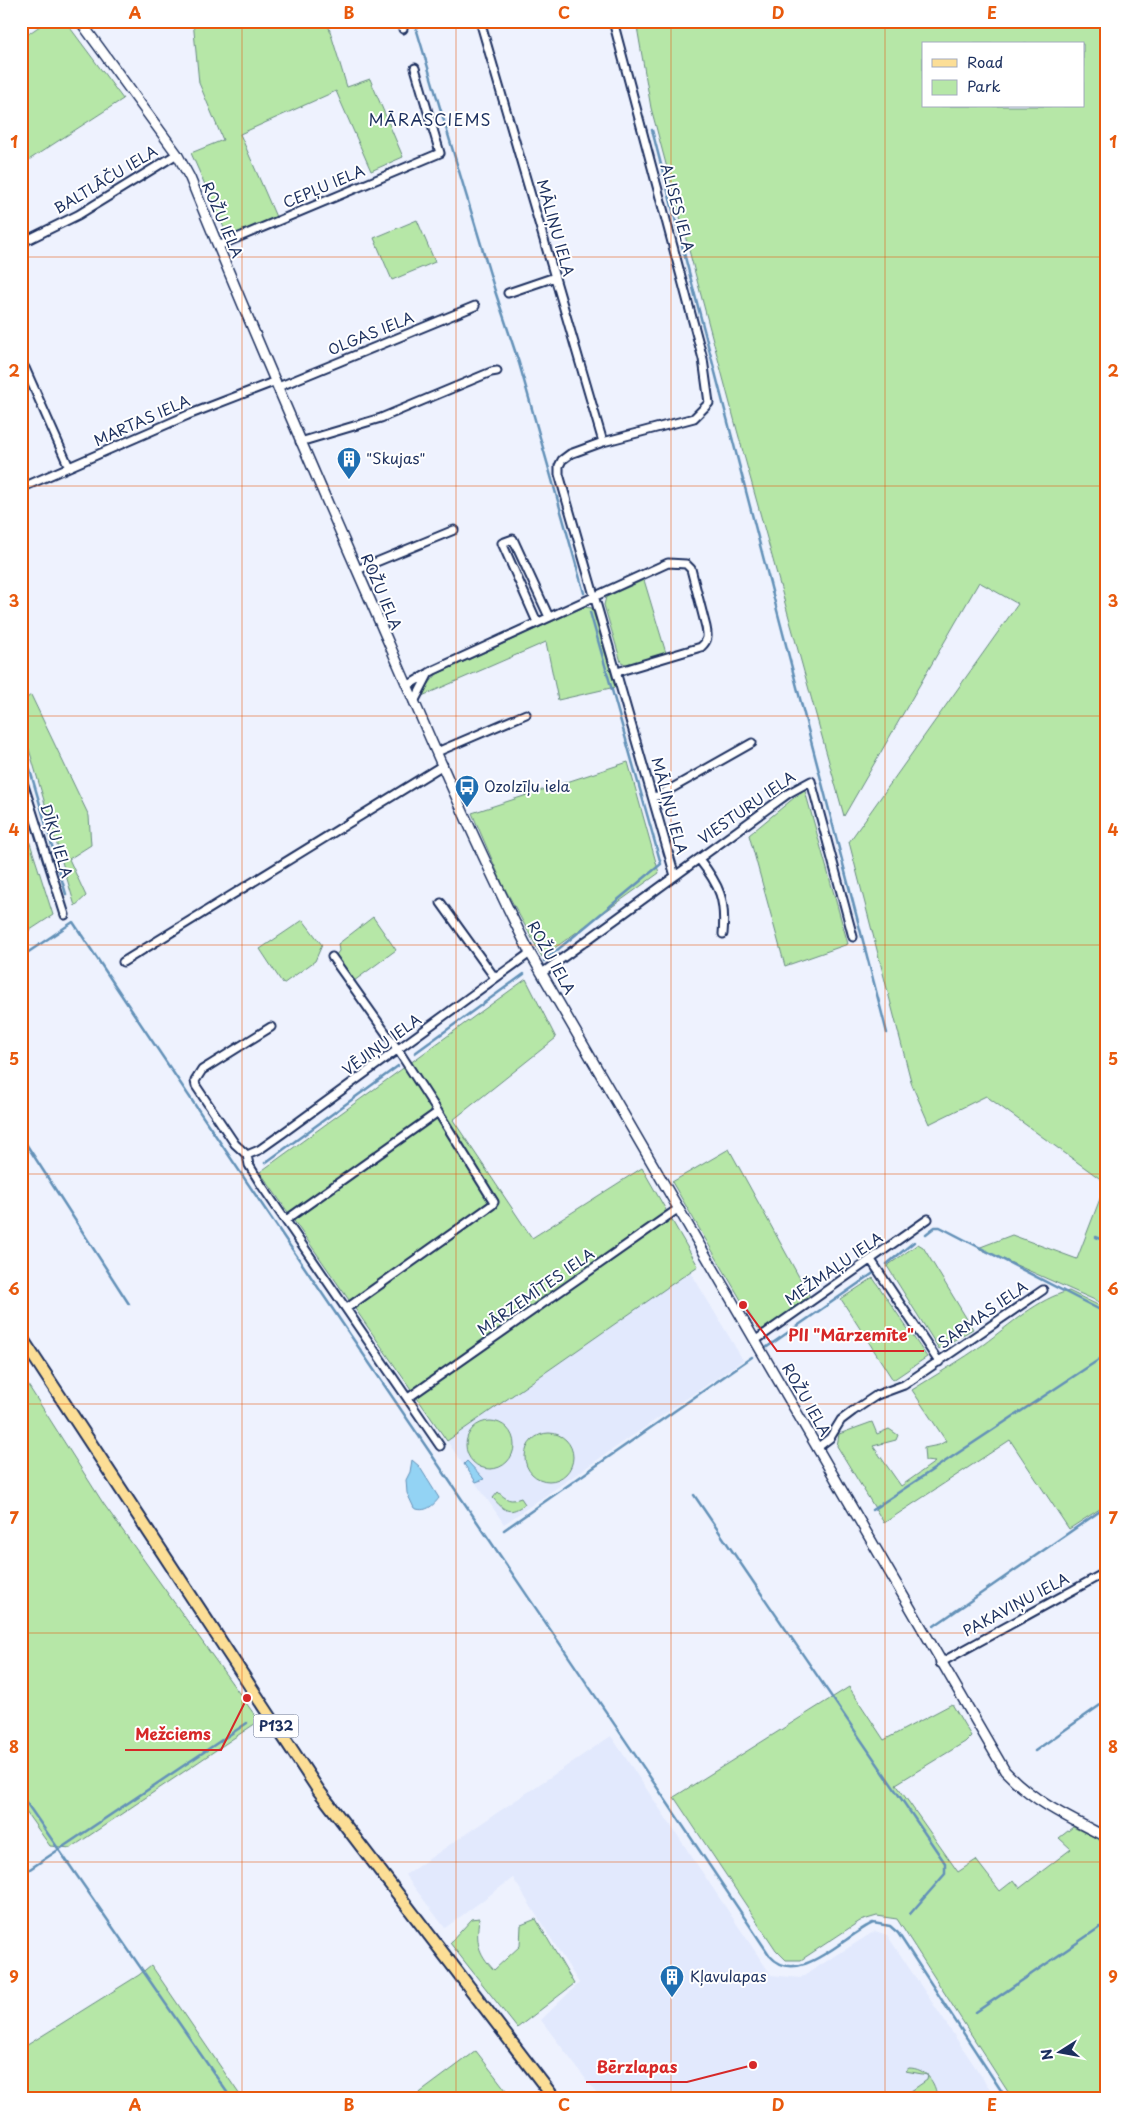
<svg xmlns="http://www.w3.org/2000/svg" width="1127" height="2119" font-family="'Playpen Sans',sans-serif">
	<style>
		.built { fill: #e2e9fd }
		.green { fill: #b6e7a7; stroke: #688b82; fill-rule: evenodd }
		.water { fill: #93d3f4; stroke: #6391b8 }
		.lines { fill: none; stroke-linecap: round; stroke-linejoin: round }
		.stream { stroke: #6391b8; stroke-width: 2.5 }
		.minor-casing { stroke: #1b2f5e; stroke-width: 11 }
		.tertiary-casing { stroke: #1b2f5e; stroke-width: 12 }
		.primary-casing { stroke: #1b2f5e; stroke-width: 15 }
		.minor { stroke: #fff; stroke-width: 7 }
		.tertiary { stroke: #fff; stroke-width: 9 }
		.primary { stroke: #fcde96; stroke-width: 11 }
		.grid { fill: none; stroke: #e8590c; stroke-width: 1; stroke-opacity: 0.55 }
		.labels { text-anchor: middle; stroke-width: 4; stroke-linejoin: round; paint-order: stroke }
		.shield { fill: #fff; stroke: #5f6d8e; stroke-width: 1 }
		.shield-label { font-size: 14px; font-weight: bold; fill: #1b2f5e }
		.street-label { font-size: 15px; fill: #1b2f5e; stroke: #fff }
		.poi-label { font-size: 15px; fill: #1b2f5e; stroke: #fff; text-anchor: start }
		.neighbourhood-label { font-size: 16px; letter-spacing: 1px; fill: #1b2f5e; stroke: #fff }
		.leader { fill: none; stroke: #d62828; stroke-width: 2 }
		.callout-dot { fill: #d62828; stroke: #fff; stroke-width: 2 }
		.callout-label { font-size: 16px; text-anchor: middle; font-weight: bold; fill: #d62828; stroke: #fff; stroke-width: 4; stroke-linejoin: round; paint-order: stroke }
		.neatline { fill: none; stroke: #e8590c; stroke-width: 2 }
		.grid-label { font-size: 16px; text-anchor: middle; font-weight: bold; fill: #e8590c }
	</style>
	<rect width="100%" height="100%" fill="#eef2fe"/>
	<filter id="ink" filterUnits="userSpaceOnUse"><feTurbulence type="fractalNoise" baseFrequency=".02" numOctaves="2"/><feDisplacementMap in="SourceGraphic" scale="10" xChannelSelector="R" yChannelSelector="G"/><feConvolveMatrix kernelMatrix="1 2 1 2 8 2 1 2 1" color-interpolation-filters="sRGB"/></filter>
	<g filter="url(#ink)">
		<!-- built -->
		<path class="built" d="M690,1271L743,1360L504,1524L447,1441Z
			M611,1736L771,1975L800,1978L875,1931L887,1935L996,2098H600L541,2020L579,1983L513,1878L445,1928L405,1875Z"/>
		<!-- green -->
		<path class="green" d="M47,21H65L123,99L21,165V39Z
			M193,21H327L347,87L370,79L403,157L371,171L336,91L240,134L276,217L228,237L191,153L223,140L199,83Z
			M636,21H1106V1305L978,1248L1012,1235L1077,1259L1106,1183L986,1096L929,1124L912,1085L849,842L1018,604L979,582L844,816L737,430L651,108ZM923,44H1083V106H923Z
			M417,220L435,262L392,280L374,238Z
			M644,580L666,653L628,665L621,662L604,605L606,597Z
			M584,607L592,608L615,687L558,700L546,642L422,696L421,693L437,674Z
			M31,695L89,816L91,845L69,859L86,896L75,906L21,722V702Z
			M628,762L659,873L542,957L503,885L472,813Z
			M805,791L848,944L785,966L749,835L795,797Z
			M21,815L53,915L21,936Z
			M373,917L396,950L354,981L336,955L339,951L338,944Z
			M303,920L322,945L315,961L283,984L260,949Z
			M526,979L556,1038L453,1120L532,1238L642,1168L698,1266L447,1441L260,1172Z
			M729,1149L810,1297L767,1329H758L672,1182Z
			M918,1244L923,1247L973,1329L939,1349L887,1266Z
			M873,1278L927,1357L893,1380L841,1299Z
			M1069,1291L1106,1309V1505L1069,1529L1010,1440L884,1523L837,1446L839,1434L872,1422L877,1434L889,1429L898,1435L896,1440L873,1446L901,1486L935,1462L925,1461L924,1448L939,1445L946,1441L912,1390C936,1375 961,1360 984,1344C1008,1326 1039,1298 1069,1291Z
			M21,1374L103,1503L259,1721L71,1848L50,1846L21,1805Z
			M466 1445a24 24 0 1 1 48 0a24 24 0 1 1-48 0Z
			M525 1457a24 24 0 1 1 48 0a24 24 0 1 1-48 0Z
			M498,1492C507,1500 510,1502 521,1498L525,1504C510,1515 505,1512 493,1498Z
			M849,1687L884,1740L952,1704L971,1736L965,1742L896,1784L958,1872L976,1860L1000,1891L1014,1880L1020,1888L1071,1849L1059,1838L1073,1827L1106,1843V2091L1097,2097L1093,2093L1086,2098H1012L897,1919L877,1916L860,1921L801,1960H786L776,1950L674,1797Z
			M479,1918C476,1942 477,1952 494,1970L520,1946L521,1925L536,1919L574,1984L517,2028L450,1943L472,1919Z
			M151,1965L242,2098H21V2049L139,1975Z
			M476,2051L512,2098H413Z
			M909,2068C925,2068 936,2082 937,2098H901L927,2080L928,2075L905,2071Z"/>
		<!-- water -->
		<path class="water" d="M412,1460L419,1466L439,1498C433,1506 425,1513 414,1508L407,1493L406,1480L410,1472Z
			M467,1461L484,1479L476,1482L464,1464Z"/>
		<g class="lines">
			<!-- stream -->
			<path class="stream" d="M414,21L495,291L519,363L584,593
				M652,130L887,1033
				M21,739L66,894
				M21,957L73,922C302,1269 540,1610 770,1956C798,1988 844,1936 873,1923L890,1926L898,1933L1006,2098
				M544,961L661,864L590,612
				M415,1053L524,974
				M21,1136L129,1304
				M265,1163L398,1066
				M926,1234L935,1227H940L1106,1313
				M1096,1237L1106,1241
				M887,1264L914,1242
				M767,1347L875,1272
				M694,1495L945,1863V1874L910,1914
				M872,1510L1106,1355
				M504,1530L752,1357
				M934,1626L1106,1507
				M1035,1751L1106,1701
				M21,1795L231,2098
				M21,1875L247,1723
				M976,2012L1106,1923"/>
			<defs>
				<path id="minor" d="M400,21L403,29
					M480,21L603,442
					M613,21L703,359L709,403L694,418L603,442L570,454L562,460L559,466V474L675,876
					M21,243L78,215L177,154
					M218,246L440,153L415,68
					M508,293L555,277
					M25,368L69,467
					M278,387L475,306
					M300,442L381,418L491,372L497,371
					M21,488L188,415L276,381
					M357,570L454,530
					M537,622L502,543L513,539L549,617
					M407,686L434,670L668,563L686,564L691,569L706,627C708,636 708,641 701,647L617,672
					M414,702L429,673
					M437,752L526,714
					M21,776L65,915
					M653,797L660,795L752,743
					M699,859C720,886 726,900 723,934
					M441,903L495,978
					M123,962L443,765
					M542,973L789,793L811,781L853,937
					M271,1027L202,1070L195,1081L196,1086L235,1144L247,1155L249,1165L262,1186L440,1446
					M247,1155L259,1150L283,1133L530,953
					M286,1220L438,1112L398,1050L332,957
					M871,1260L939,1362
					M347,1308L492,1205L494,1202L438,1112
					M756,1340L928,1219
					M408,1398L679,1208
					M817,1448L830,1438L841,1420L853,1411L877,1395L904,1385L1043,1290
					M940,1663L1106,1572"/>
				<path id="tertiary" d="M80,21L177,154L190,178C244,310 300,440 357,570C413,698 467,828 530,953L1005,1771C1034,1802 1069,1818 1106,1837"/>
				<path id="primary" d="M21,1337L319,1791L554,2098"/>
			</defs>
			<!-- minor casing -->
			<use href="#minor" class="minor-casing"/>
			<!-- tertiary casing -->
			<use href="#tertiary" class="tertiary-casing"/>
			<!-- primary casing -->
			<use href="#primary" class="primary-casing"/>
			<!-- minor -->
			<use href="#minor" class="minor"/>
			<!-- tertiary -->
			<use href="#tertiary" class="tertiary"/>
			<!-- primary -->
			<use href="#primary" class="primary"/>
		</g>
	</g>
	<!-- grid -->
	<path class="grid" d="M242,21V2098M456,21V2098M671,21V2098M885,21V2098M21,257H1106M21,486H1106M21,716H1106M21,945H1106M21,1174H1106M21,1404H1106M21,1633H1106M21,1862H1106"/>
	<!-- icons -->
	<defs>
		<symbol id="building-pin" viewBox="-11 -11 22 30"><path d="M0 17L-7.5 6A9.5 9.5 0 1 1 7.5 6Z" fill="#1f6fb2" stroke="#fff"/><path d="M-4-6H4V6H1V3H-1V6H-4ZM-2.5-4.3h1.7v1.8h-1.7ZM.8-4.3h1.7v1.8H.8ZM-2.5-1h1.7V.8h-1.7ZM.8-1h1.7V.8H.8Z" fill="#fff"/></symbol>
		<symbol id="bus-pin" viewBox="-11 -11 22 30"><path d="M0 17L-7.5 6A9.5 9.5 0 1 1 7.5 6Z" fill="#1f6fb2" stroke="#fff"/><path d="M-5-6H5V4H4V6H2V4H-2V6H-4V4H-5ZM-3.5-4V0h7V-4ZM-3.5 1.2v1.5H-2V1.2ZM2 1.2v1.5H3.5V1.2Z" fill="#fff"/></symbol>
	</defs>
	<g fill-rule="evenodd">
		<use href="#building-pin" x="335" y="445" width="28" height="38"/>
		<use href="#bus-pin" x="453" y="773" width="28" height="38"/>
		<use href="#building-pin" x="658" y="1963" width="28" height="38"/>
	</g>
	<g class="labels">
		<!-- shield labels -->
		<rect class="shield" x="253.5" y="1714.5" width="45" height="23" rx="4"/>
		<g class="shield-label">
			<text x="276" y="1731">P132</text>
		</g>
		<!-- street labels -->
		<g class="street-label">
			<text transform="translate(106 180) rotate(-31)" y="5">BALTLĀČU IELA</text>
			<text transform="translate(324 187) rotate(-23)" y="5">CEPĻU IELA</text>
			<text transform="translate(677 208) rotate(75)" y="5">ALISES IELA</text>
			<text transform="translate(222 220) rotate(67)" y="5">ROŽU IELA</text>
			<text transform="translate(555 228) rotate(74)" y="5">MĀLIŅU IELA</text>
			<text transform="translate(371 334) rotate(-22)" y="5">OLGAS IELA</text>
			<text transform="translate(142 421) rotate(-24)" y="5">MARTAS IELA</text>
			<text transform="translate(381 592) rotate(67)" y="5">ROŽU IELA</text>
			<text transform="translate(669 806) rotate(75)" y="5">MĀLIŅU IELA</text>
			<text transform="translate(747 808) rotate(-35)" y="5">VIESTURU IELA</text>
			<text transform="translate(56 841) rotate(73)" y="5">DĪĶU IELA</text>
			<text transform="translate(551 958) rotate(61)" y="5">ROŽU IELA</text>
			<text transform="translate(382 1045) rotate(-36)" y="5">VĒJIŅU IELA</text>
			<text transform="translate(834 1269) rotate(-35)" y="5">MEŽMAĻU IELA</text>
			<text transform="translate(536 1292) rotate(-35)" y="5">MĀRZEMĪTES IELA</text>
			<text transform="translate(983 1315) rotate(-35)" y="5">SARMAS IELA</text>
			<text transform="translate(806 1400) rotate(60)" y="5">ROŽU IELA</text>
			<text transform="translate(1016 1605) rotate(-28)" y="5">PAKAVIŅU IELA</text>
		</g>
		<!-- poi labels -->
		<g class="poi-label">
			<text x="366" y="464">"Skujas"</text>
			<text x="484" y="792">Ozolzīļu iela</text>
			<text x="690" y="1982">Kļavulapas</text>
		</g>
		<!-- neighbourhood labels -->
		<g class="neighbourhood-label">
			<text x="430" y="126">MĀRASCIEMS</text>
		</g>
	</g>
	<!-- callouts -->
	<path class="leader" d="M743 1305L777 1351H924M247 1698L221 1750H125M753 2065L687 2082H586"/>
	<g class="callout-dot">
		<circle cx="743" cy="1305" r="5"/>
		<circle cx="247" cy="1698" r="5"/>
		<circle cx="753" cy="2065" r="5"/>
	</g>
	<g class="callout-label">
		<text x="851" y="1341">PII "Mārzemīte"</text>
		<text x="173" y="1740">Mežciems</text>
		<text x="637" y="2073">Bērzlapas</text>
	</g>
	<!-- margin -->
	<rect width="1127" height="2119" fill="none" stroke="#fff" stroke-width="55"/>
	<!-- legend -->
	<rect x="922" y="42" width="162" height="65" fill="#ffffff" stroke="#a4acbf"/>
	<rect x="932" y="59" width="25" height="8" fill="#fcde96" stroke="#a4acbf"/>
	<text x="967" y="68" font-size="15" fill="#1b2f5e">Road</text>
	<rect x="932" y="80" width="25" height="15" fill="#b6e7a7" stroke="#a4acbf"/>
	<text x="967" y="92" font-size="15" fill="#1b2f5e">Park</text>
	<!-- north arrow -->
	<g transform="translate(1060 2052) rotate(259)" stroke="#ffffff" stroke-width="4" paint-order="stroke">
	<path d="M0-4L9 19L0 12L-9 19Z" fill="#1b2f5e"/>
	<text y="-8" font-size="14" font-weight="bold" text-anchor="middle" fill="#1b2f5e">N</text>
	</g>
	<rect x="28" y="28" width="1072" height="2064" class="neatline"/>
	<g class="grid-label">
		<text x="135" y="19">A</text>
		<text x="349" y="19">B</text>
		<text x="564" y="19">C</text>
		<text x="778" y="19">D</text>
		<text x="992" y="19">E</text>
		<text x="14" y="148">1</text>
		<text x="1113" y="148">1</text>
		<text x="14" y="377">2</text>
		<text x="1113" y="377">2</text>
		<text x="14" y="607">3</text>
		<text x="1113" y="607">3</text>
		<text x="14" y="836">4</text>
		<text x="1113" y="836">4</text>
		<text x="14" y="1065">5</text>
		<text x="1113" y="1065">5</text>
		<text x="14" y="1295">6</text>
		<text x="1113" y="1295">6</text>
		<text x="14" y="1524">7</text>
		<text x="1113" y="1524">7</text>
		<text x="14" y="1753">8</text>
		<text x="1113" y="1753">8</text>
		<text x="14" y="1983">9</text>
		<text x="1113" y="1983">9</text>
		<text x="135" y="2111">A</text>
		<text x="349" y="2111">B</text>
		<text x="564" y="2111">C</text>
		<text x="778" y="2111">D</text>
		<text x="992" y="2111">E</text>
	</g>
</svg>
